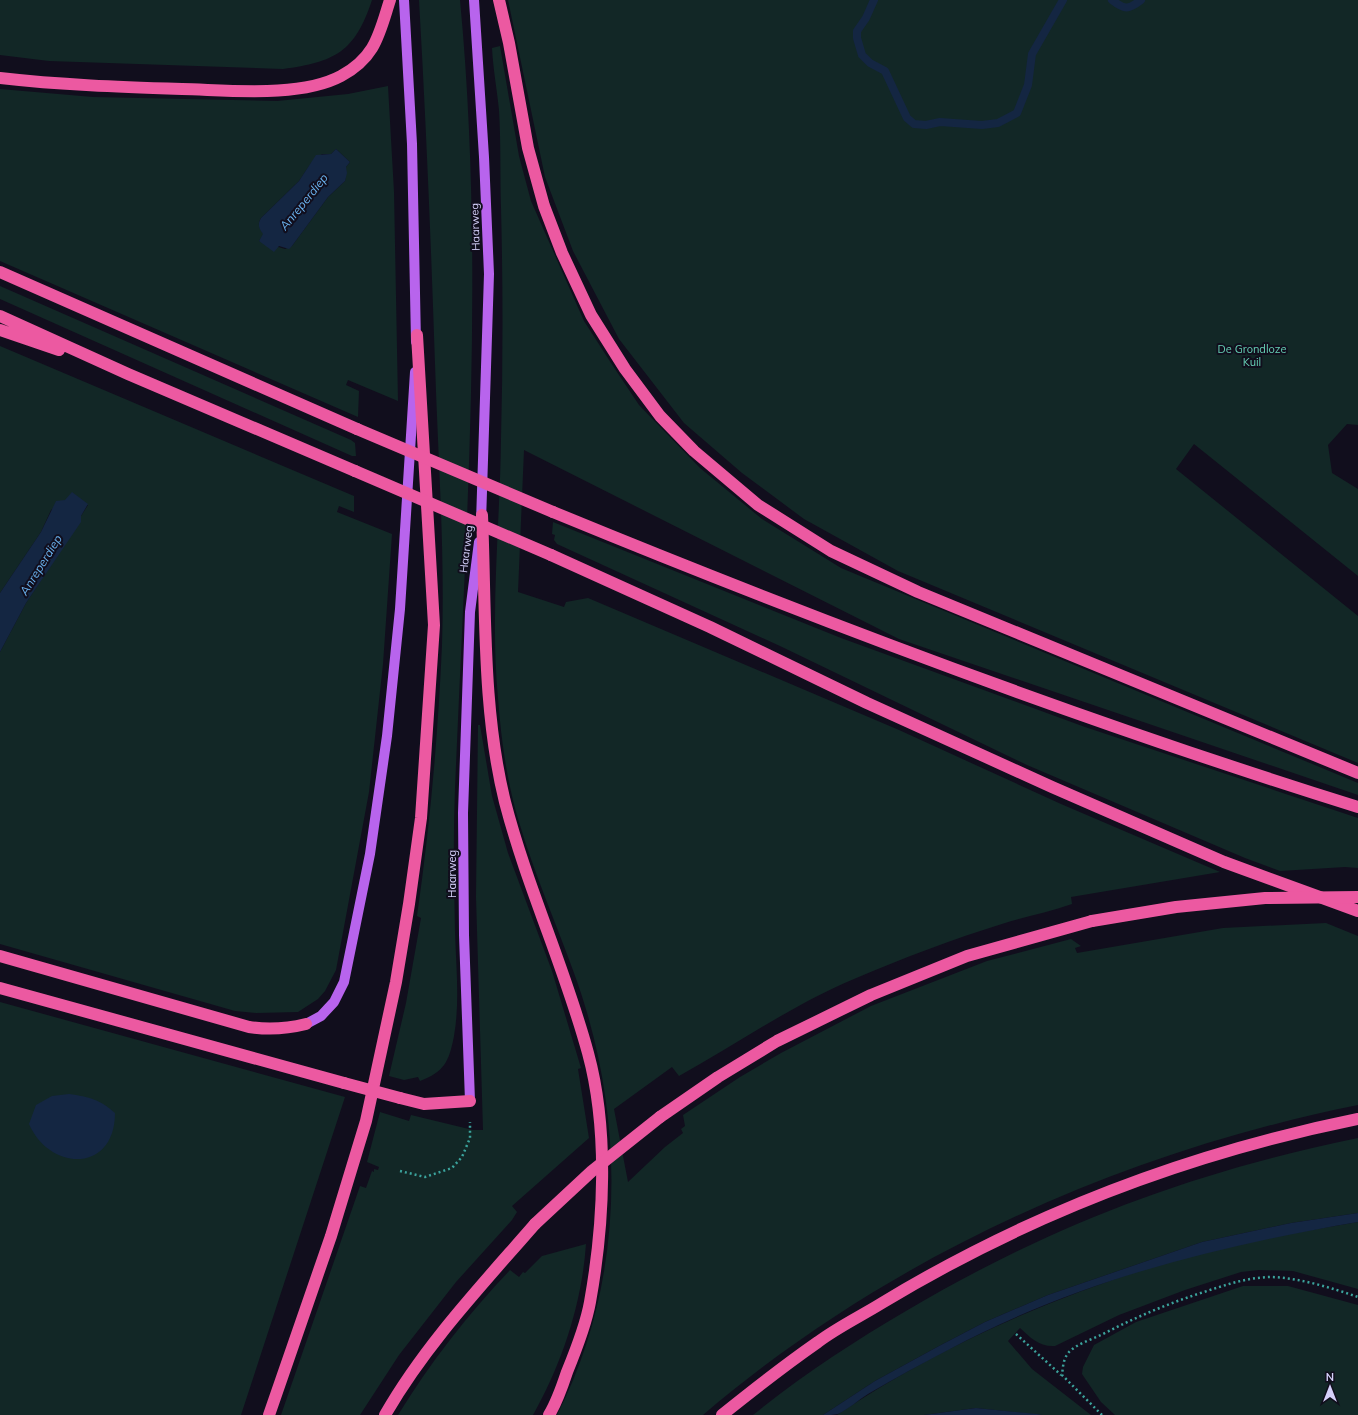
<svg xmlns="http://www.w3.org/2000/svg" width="1358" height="1415" font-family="Mulish,sans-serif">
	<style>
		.green { fill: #122726; fill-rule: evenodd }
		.water { fill: #142642 }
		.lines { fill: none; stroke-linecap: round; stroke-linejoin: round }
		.stream { stroke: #142642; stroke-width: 8 }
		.path { stroke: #3ba39c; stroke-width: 2.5; stroke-dasharray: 2 3; stroke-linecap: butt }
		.major { stroke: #b864ed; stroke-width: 10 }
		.highway { stroke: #ec59a1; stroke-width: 12 }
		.highway-bridge { stroke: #ec59a1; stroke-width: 12 }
		.labels { text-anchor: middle; stroke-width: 4; stroke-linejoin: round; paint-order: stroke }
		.street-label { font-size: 11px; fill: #d5d0fa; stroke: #110e1d }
		.park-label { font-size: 11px; fill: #66d0b5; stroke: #110e1d }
		.water-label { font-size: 12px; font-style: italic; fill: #6ab2ee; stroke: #110e1d }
	</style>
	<rect width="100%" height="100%" fill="#110e1d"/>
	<!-- green -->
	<path class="green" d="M0,0H372C355,52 335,62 283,69L49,61L0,55Z
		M419,0H460C485,262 466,526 455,788C453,836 454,884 455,932C456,966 460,1002 454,1036C449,1062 444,1072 420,1081L418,1077L404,1080L389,1076L406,1003L421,918L417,916C430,826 438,736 442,645C445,552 438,457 435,364C431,243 426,121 419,0Z
		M508,0H1358V425L1347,424L1328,445L1332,473L1358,489V576L1194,444L1176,469L1358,616V763L898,571L804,519L742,473L684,423L619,339L573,251L545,177Z
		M500,46L519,156L531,201L584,321L611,363L639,405L700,468L762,519L841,568L1358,783V795L899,639L524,450L518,592L564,607L566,602L588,598L899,730L1061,804L1220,872L1071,897L1072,904C1050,912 1027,916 1005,923C953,939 903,958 854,979C792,1005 737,1044 679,1076L672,1067L614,1109L628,1182L665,1147L683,1133L681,1129L685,1126L683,1115L740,1077L781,1053L871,1006L987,961L1071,939L1081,946L1075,948L1077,953L1223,928L1326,923L1358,936V1105C1120,1153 888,1257 703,1415H557C627,1278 626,1115 574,973C556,923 534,873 519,822C507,782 501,740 498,698C490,612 500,525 501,439C503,362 503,285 501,208C500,176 501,143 499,110C497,89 493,69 492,48Z
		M388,86L394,192L398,401L348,380L346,385L359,391L358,417L0,261V89L93,97L277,101L348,94ZM336,149L350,162L346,167L345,181L328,197L292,246L285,249L259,241L264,234C259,228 257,225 261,218L299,181L311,163L322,154H331Z
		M0,286L351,440L355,443L356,456H352L0,299Z
		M0,346L354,496V512L339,506L337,512L392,534L383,664L369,792L336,970L325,991L318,999L298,1012L256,1013L235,1011L0,944V652L26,603L80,522L81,516L88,505L65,500L51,510L41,532L0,593Z
		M553,522L841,638L1085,727L1358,818V868L1345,867L1280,871L1245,858L1027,765L780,646L557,544L554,540L555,535L552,534Z
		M478,725H480L492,796L508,853L552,971L581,1068L578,1069L589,1138L512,1206L517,1212L512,1220L456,1282L399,1355L360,1415H281L360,1186L366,1188L372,1171L374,1172V1169L378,1170L379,1167L367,1162L380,1112L409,1121L411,1115L473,1130H483L476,897Z
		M0,1002L345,1097L241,1415H0Z
		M1358,1138V1213L1291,1223L1202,1242L1048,1295L985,1322L939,1346L875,1381L823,1415H753C801,1376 853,1342 906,1311C1051,1225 1193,1172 1358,1138Z
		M1358,1222V1289L1293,1271L1259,1270L1241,1272L1185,1290L1119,1315L1055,1346C1039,1347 1031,1338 1020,1328L1008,1341L1032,1369L1091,1415H1042L976,1408L924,1415H837C931,1351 1037,1304 1145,1269C1214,1247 1287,1234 1358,1222Z
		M586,1244C582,1303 562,1364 533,1415H398C430,1363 468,1314 510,1270L519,1277L523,1272L525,1273L542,1256Z
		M1243,1286H1288L1358,1305V1415H1115L1101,1402L1082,1374L1083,1367L1094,1345L1136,1322Z"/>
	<!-- water -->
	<path class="water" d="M336,149L350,162L346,167L347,173L345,181L328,197L292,246L289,249L279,246L274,252L259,241L263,234C259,228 257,225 261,218L299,181L316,155L331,154Z
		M72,492L88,504L81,516V522L26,603L0,652V593L41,532L56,501L65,500Z
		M69,1094C90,1097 99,1099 115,1113C115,1173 50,1172 29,1124L36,1105L52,1096Z
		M1358,1213V1222C1217,1246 1077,1281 950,1349C923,1363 895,1378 868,1394C858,1400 849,1409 838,1414C834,1415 828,1415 823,1415L875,1381L939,1346L985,1322L1048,1295L1202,1242L1291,1223Z
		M976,1408L1037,1414L1042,1415H924Z"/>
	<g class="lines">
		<!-- stream -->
		<path class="stream" d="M874,0L866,18L857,31V38L862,55L870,63L885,71L907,118L914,124L926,125L940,122L982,125L998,123L1017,113L1028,85L1032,54L1063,0
			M1112,0C1125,10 1128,10 1141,0"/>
		<!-- path -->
		<path class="path" d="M400,1171L425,1177L452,1168L462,1157L470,1138V1122
			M1016,1334L1061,1375
			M1102,1415L1062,1375C1063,1367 1063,1359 1069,1352C1077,1344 1090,1340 1101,1335C1136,1317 1169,1303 1207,1291C1228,1284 1250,1277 1272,1277C1300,1278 1332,1288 1358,1297"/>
		<!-- major -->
		<path class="major" d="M404,0L412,144L416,342
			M474,0L484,157L489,274L481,522
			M306,1024L321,1016L334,1002L344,982L370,854L387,736L400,609L415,372
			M470,1101L464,935L463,813L470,612L479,542"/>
		<!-- highway -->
		<path class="highway" d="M499,0L509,43L528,148L544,206L562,253L591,315L625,369L660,416L694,451L758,505L831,551L918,592L1358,773
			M0,78C60,85 121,87 182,89C228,90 300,98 341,76C376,57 379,34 390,0
			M0,272L357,429
			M0,316L128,374L355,471
			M0,330L59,350
			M553,512C818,621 1085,722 1358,807
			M482,515C486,609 482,710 505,802C527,887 565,968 588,1053C609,1130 604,1224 590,1302C586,1325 576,1350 567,1372C562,1387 557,1402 549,1415
			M551,555L710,627L867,703L1052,787L1224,862L1358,911
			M0,956L249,1027C269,1030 286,1029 306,1024
			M0,988L344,1083
			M400,1098L424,1104L470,1101
			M660,1117L718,1077L777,1041L871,995L967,956L1092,921
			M269,1415L331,1236L366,1121L396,982L409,904L421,818L434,625L417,335
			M385,1415C425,1345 482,1285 535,1224
			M722,1415C753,1390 785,1365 818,1342C838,1327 861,1316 882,1303C1029,1214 1190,1153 1358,1119"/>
		<!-- highway-bridge -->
		<path class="highway-bridge" d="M357,429L553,512
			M355,471L551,555
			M1092,921L1176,907L1265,898L1358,897
			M344,1083L400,1098
			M535,1224L592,1171L660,1117"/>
	</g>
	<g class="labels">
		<!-- street labels -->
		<g class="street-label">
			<text transform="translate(475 227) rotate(-92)" y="4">Haarweg</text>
			<text transform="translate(466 549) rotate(-83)" y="4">Haarweg</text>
			<text transform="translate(452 874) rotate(-90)" y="4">Haarweg</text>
		</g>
		<!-- park labels -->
		<g class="park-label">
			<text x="1252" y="353">De Grondloze<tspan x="1252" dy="13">Kuil</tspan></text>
		</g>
		<!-- water labels -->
		<g class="water-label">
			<text transform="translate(304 202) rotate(-51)" y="4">Anreperdiep</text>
			<text transform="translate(41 565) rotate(-58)" y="4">Anreperdiep</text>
		</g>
	</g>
	<!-- north arrow -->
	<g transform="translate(1330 1387)" stroke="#110e1d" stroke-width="3" paint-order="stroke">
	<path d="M0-3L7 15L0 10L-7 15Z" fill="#d5d0fa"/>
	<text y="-6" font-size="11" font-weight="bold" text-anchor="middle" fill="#d5d0fa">N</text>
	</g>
</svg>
